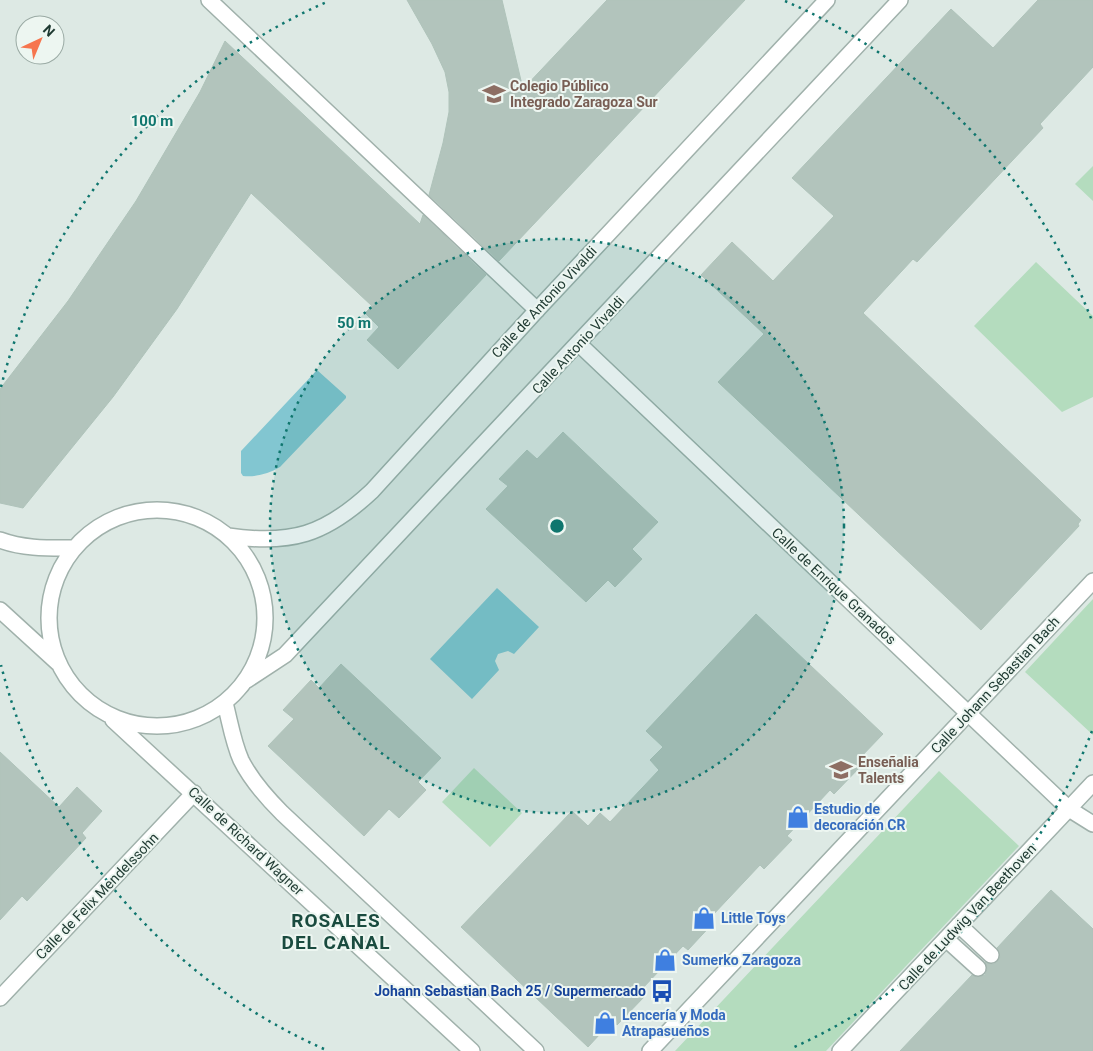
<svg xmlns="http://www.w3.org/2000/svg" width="1093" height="1051" font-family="Roboto,sans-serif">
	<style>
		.green { fill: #b4dcbe }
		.water { fill: #82c6d1 }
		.building { fill: #b2c4bc; stroke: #afc3ba }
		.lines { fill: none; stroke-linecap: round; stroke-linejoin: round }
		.service-casing { stroke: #a0b1ab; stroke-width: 18 }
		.pedestrian-casing { stroke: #a0b1ab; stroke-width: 18 }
		.minor-casing { stroke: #a0b1ab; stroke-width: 18 }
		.tertiary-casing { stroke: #a0b1ab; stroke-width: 18 }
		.service { stroke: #fff; stroke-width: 15 }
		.pedestrian { stroke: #fff; stroke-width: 15 }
		.minor { stroke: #fff; stroke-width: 15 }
		.tertiary { stroke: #fff; stroke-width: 15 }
		.ring { fill: none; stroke: #0f766e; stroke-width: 2.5; stroke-dasharray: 2.5 5 }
		.labels { text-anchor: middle; stroke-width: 4; stroke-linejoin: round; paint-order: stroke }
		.education-label { font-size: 14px; font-weight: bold; fill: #785e54; stroke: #edf6f1; text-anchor: start }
		.street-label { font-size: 14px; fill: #1e3931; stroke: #edf6f1 }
		.shop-label { font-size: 14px; font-weight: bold; fill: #366cbe; stroke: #edf6f1; text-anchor: start }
		.transit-label { font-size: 14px; font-weight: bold; fill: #164399; stroke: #edf6f1; text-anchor: end }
		.district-label { font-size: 19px; font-weight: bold; letter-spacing: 1px; fill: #1a4b3f; stroke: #edf6f1 }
		.centre { fill: #0f766e; stroke: #edf6f1; stroke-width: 2.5 }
		.ring-label { font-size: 15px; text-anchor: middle; font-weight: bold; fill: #0f766e; stroke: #edf6f1; stroke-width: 4; stroke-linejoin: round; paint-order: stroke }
	</style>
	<rect width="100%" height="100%" fill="#dde9e4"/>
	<!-- green -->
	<path class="green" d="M1093,166V201L1075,184Z
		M1036,262L1093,316V397L1062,412L974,326Z
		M1093,599V735L1025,672Z
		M474,768L522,813L490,847L442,802Z
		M939,771L1019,846L826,1051H675Z"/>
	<!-- water -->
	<path class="water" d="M317,370L346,396V398L280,467C268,474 257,477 243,476L241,473V451Z
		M497,588L539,627L514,654L508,651L498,654L495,661L499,670L472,699L430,659Z"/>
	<!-- building -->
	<path class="building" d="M407,0H502L523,89L607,0H745L499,261L429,195L443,143L449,112V92L445,72L432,44Z
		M1038,0H1093V67L1040,124L1043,128L965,211L917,262L913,259L863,313L1081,520L1078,524L1079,526L981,630L718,382L764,334L701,275L732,242L773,281L834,216L792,178L951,9L993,48Z
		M225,41L420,224L423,215L486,275L398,369L367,340L379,327L365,313L372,306L251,193L177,309L113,397L23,508L0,503V389L68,301L136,201L200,92Z
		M563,432L658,522L632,549L642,559L615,587L608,580L586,602L486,509L508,486L499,479L527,450L537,459Z
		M756,614L883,734L857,761L862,765L834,794L830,790L787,836L792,840L764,869L760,865L711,917L715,921L688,950L683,946L640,991L645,996L617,1025L613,1020L588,1047L461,927L572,811L588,826L600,813L610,822L659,770L650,760L663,747L646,731Z
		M341,664L441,758L418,782L426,790L399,818L389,809L364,836L268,746L294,719L283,710L311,680L319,688Z
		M0,752L59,807L77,787L102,811L82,833L86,838L27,901L22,896L0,920Z
		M1051,890L1093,929V1051H900L972,975L977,977L985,975L987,969L985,962L993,964L997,962L1000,957L997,948Z"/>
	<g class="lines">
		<defs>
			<path id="service" d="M959,925L991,955
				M946,939L978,968"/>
			<path id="pedestrian" d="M209,0L537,310
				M1069,809L1093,824"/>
			<path id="minor" d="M579,344L1069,809
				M49 618a108 108 0 1 1 216 0a108 108 0 1 1-216 0Z
				M228,536C291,545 325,535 372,491L537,310L827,0
				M0,540C24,549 49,548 74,548
				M0,610L58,663
				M247,680L285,655L900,0
				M225,703C230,722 233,742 241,760C251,780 266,797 282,813L536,1051
				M113,720L472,1051
				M0,998L194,793"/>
			<path id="tertiary" d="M650,1051L1093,581
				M840,1051L1093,783"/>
		</defs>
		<!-- service casing -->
		<use href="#service" class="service-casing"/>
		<!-- pedestrian casing -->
		<use href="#pedestrian" class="pedestrian-casing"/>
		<!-- minor casing -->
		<use href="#minor" class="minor-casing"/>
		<!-- tertiary casing -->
		<use href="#tertiary" class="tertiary-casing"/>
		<!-- service -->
		<use href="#service" class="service"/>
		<!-- pedestrian -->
		<use href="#pedestrian" class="pedestrian"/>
		<!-- minor -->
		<use href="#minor" class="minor"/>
		<!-- tertiary -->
		<use href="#tertiary" class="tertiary"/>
	</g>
	<!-- distance rings -->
	<circle cx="557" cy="526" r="287" fill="#0f766e" fill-opacity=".12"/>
	<g class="ring">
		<circle cx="557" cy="526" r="287"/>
		<path d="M1092 731A573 573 0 0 1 790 1049M324 1049A573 573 0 0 1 1 665M1 387A573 573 0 0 1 329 1M785 1A573 573 0 0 1 1092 321"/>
	</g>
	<!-- icons -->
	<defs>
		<symbol id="school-bare" viewBox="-9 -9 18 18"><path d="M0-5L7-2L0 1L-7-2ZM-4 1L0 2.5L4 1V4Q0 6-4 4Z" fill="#8d6e63" stroke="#edf6f1" stroke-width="2.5" paint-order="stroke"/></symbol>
		<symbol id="shop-bare" viewBox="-9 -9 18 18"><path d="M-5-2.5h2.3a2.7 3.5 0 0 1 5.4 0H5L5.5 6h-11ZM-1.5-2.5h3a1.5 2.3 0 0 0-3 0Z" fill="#3f7fe0" stroke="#edf6f1" stroke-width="2.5" paint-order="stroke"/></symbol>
		<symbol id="bus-bare" viewBox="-9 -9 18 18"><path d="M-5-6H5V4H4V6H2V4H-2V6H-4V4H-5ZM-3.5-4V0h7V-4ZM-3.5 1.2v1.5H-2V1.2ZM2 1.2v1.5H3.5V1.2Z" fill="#1a4fb4" stroke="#edf6f1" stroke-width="2.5" paint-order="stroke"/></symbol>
	</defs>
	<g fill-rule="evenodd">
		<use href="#school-bare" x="478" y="78" width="32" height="32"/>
		<use href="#school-bare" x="825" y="754" width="32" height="32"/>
		<use href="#shop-bare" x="782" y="801" width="32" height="32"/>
		<use href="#shop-bare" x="688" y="902" width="32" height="32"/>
		<use href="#shop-bare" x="649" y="944" width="32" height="32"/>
		<use href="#bus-bare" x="646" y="975" width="32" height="32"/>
		<use href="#shop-bare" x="589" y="1007" width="32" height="32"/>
	</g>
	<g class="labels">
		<!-- education labels -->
		<g class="education-label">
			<text x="510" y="91">Colegio Público<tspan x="510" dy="16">Integrado Zaragoza Sur</tspan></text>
			<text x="858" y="767">Enseñalia<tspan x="858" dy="16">Talents</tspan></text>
		</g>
		<!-- street labels -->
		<g class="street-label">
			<text transform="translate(544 302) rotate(-47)" y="5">Calle de Antonio Vivaldi</text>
			<text transform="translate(578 345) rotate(-47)" y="5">Calle Antonio Vivaldi</text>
			<text transform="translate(834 586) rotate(43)" y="5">Calle de Enrique Granados</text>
			<text transform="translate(995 685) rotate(-47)" y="5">Calle Johann Sebastian Bach</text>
			<text transform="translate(246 841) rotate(43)" y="5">Calle de Richard Wagner</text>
			<text transform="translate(97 896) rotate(-46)" y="5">Calle de Felix Mendelssohn</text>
			<text transform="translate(967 917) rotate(-47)" y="5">Calle de Ludwig Van Beethoven</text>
		</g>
		<!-- shop labels -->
		<g class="shop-label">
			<text x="814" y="814">Estudio de<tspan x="814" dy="16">decoración CR</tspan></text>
			<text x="721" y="923">Little Toys</text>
			<text x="682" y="965">Sumerko Zaragoza</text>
			<text x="622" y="1020">Lencería y Moda<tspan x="622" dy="16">Atrapasueños</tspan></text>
		</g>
		<!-- transit labels -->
		<g class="transit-label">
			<text x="646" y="996">Johann Sebastian Bach 25 / Supermercado</text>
		</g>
		<!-- district labels -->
		<g class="district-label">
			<text x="336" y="927">ROSALES<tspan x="336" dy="22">DEL CANAL</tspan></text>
		</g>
	</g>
	<circle cx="557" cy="526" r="8" class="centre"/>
	<g class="ring-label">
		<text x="152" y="126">100 m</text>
		<text x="354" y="328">50 m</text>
	</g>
	<!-- north arrow -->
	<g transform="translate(40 40) rotate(44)"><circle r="24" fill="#edf6f1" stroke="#9aaaa4"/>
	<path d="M0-4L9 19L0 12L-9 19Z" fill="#f6754e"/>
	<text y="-8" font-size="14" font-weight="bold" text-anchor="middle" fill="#1e3931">N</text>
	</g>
</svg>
